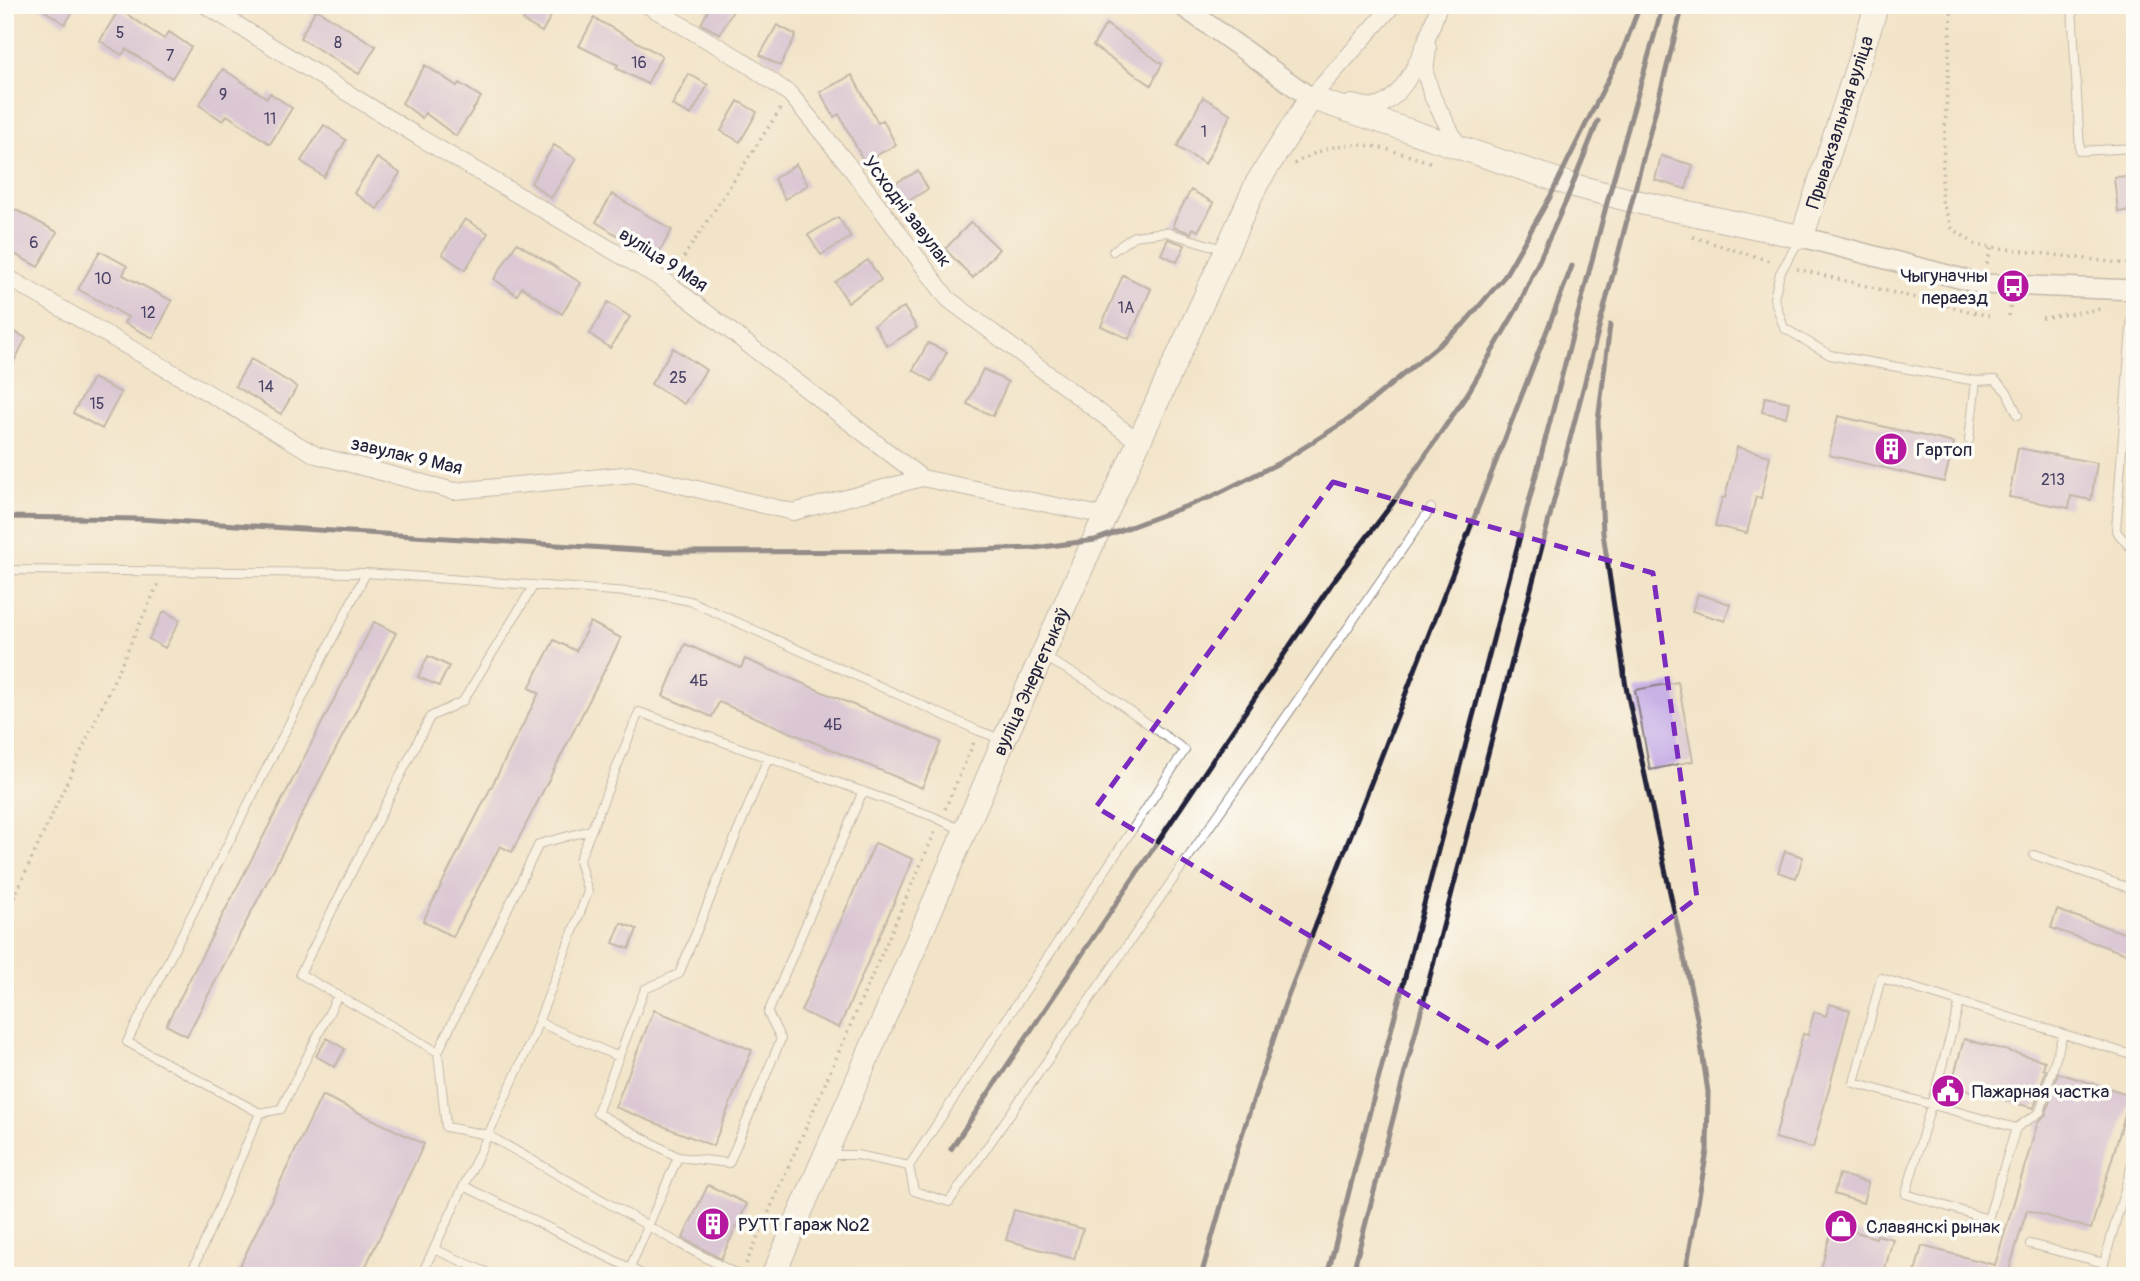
<svg xmlns="http://www.w3.org/2000/svg" width="2140" height="1281" font-family="Pangolin,sans-serif">
	<style>
		.building { fill: #bea3e2 }
		.lines { fill: none; stroke-linecap: round; stroke-linejoin: round }
		.service-casing { stroke: #8a8382; stroke-width: 10 }
		.minor-casing { stroke: #8a8382; stroke-width: 18 }
		.tertiary-casing { stroke: #8a8382; stroke-width: 22 }
		.secondary-casing { stroke: #8a8382; stroke-width: 25 }
		.path { stroke: #8a8382; stroke-width: 3.5; stroke-dasharray: 2 5; stroke-linecap: butt }
		.service { stroke: #fff; stroke-width: 8 }
		.minor { stroke: #fff; stroke-width: 16 }
		.tertiary { stroke: #fff; stroke-width: 19 }
		.secondary { stroke: #fff; stroke-width: 23 }
		.rail { stroke: #22223b; stroke-width: 5 }
		.marked { fill: none; stroke: #7b2cbf; stroke-width: 5; stroke-dasharray: 14 9; stroke-linejoin: round }
		.labels { text-anchor: middle; stroke-width: 7; stroke-linejoin: round; paint-order: stroke }
		.number-label { font-size: 16px; fill: #494265 }
		.street-label { font-size: 19px; fill: #22223b; stroke: #fdfcf7 }
		.poi-label { font-size: 19px; fill: #22223b; stroke: #fdfcf7; text-anchor: start }
	</style>
	<rect width="100%" height="100%" fill="#fdfcf7"/>
	<filter id="ink" filterUnits="userSpaceOnUse"><feTurbulence type="fractalNoise" baseFrequency=".0143" numOctaves="2"/><feDisplacementMap in="SourceGraphic" scale="14" xChannelSelector="R" yChannelSelector="G"/><feConvolveMatrix kernelMatrix="1 2 1 2 8 2 1 2 1" color-interpolation-filters="sRGB"/></filter>
	<filter id="wash" filterUnits="userSpaceOnUse"><feTurbulence type="fractalNoise" baseFrequency=".00686" numOctaves="4" result="noise"/><feDisplacementMap in="SourceGraphic" scale="28" xChannelSelector="R" yChannelSelector="G"/><feGaussianBlur stdDeviation="1.57" result="paint"/><feColorMatrix in="noise" values="0 0 0 0 0 0 0 0 0 0 0 0 0 0 0 0 0 1.4 0 .05"/><feComposite in="paint" operator="in"/></filter>
	<g filter="url(#wash)">
		<rect width="100%" height="100%" fill="#f2e4c8"/>
		<g id="blocks">
			<!-- building -->
			<path class="building" d="M36,5H77L65,24Z
				M532,5H557L542,32L523,21Z
				M711,5H736L720,34L701,24Z
				M119,9L164,39L169,32L191,47L172,78L126,49L122,55L100,41Z
				M316,9L376,46L359,74L300,38Z
				M594,18L662,56L647,84L616,68L618,65L579,46Z
				M1106,24L1162,64L1151,85L1093,46Z
				M777,25L796,35L780,66L760,55Z
				M425,65L457,86L459,83L481,97L456,136L425,113L422,118L402,103Z
				M223,69L267,98L270,93L292,108L270,144L227,115L223,121L199,105Z
				M689,74L708,85L691,115L672,105Z
				M852,75L878,123L883,120L896,145L864,162L839,114L834,117L820,92Z
				M1203,97L1231,114L1205,164L1177,147Z
				M738,101L757,112L740,142L721,131Z
				M324,125L346,140L324,177L301,161Z
				M554,145L576,159L551,198L531,183Z
				M1661,156L1693,165L1686,189L1655,180Z
				M377,158L400,173L377,209L354,193Z
				M796,164L808,185L785,199L774,179Z
				M918,171L928,189L897,208L886,188Z
				M2129,176L2132,210L2118,212L2114,177Z
				M1191,190L1214,203L1198,231L1193,228L1191,233L1173,227L1175,219Z
				M612,194L672,230L655,259L596,222Z
				M5,204L57,232L38,267L5,249Z
				M838,217L851,237L821,255L808,235Z
				M465,219L488,233L465,270L442,254Z
				M971,222L999,249L973,278L945,249Z
				M1168,239L1185,245L1177,262L1161,254Z
				M517,243L581,283L562,314L522,287L517,295L494,279Z
				M100,251L127,266L123,275L172,301L153,338L124,323L128,317L78,289Z
				M868,260L881,280L848,302L835,282Z
				M1123,275L1151,289L1129,339L1101,326Z
				M608,302L630,317L610,348L590,334Z
				M904,307L917,328L887,346L874,325Z
				M5,327L26,338L5,379Z
				M928,343L947,352L932,381L913,370Z
				M673,348L706,370L684,404L651,384Z
				M251,359L297,387L281,414L235,386Z
				M983,369L1008,382L993,416L967,404Z
				M93,378L121,393L102,429L73,413Z
				M1765,397L1789,402L1786,417L1762,412Z
				M1838,416L1954,443L1944,482L1829,455Z
				M1737,447L1770,456L1761,498L1756,497L1747,533L1715,526L1722,498H1725Z
				M2018,448L2097,463L2091,500L2071,496L2069,508L2009,497Z
				M1698,594L1730,604L1725,621L1692,611Z
				M164,611L180,620L165,648L149,639Z
				M374,622L396,633L187,1036L166,1025Z
				M590,622L621,638L512,852L500,846L453,937L423,921L539,693L529,688L554,640L576,651Z
				M685,644L741,668L745,659L941,742L922,788L719,702L712,717L663,696Z
				M428,656L449,666L439,686L418,677Z
				M1678,682L1693,761L1650,770L1635,690Z
				M875,843L913,859L839,1028L801,1011Z
				M1785,851L1803,857L1796,878L1778,872Z
				M2057,910L2135,937V957L2051,928Z
				M621,923L637,929L629,949L613,943Z
				M1830,1004L1850,1010L1813,1148L1775,1138L1803,1034L1808,1035L1814,1012L1826,1016Z
				M654,1010L752,1050L713,1146L615,1107Z
				M327,1038L345,1049L335,1067L316,1056Z
				M1964,1039L2045,1061L2043,1069L2046,1070L2034,1108L1951,1086Z
				M2058,1073L2131,1095L2091,1229L2027,1210L2009,1270L2016,1271L2015,1276H1914L1922,1246L1995,1265L2038,1122L2046,1114Z
				M322,1095L424,1144L361,1276H235Z
				M1839,1174L1868,1183L1863,1203L1834,1194Z
				M708,1185L747,1204L721,1259L683,1238Z
				M1014,1210L1083,1229L1074,1259L1006,1240Z
				M1833,1225L1876,1238L1877,1235L1893,1239L1883,1276H1819Z"/>
		</g>
	</g>
	<g filter="url(#ink)">
		<use href="#blocks" fill-opacity="0" stroke="#8a8382" stroke-width="2"/>
		<g class="lines">
			<defs>
				<path id="service" d="M2072,5L2080,151L2135,148
					M1800,239L1780,273L1774,298L1784,328L1830,355L1976,381L1969,440
					M1113,251L1134,236L1166,232L1223,249
					M2134,292L2129,353H2135
					M2129,353L2116,531L2129,546H2135
					M1976,381L1995,380L2007,392L2018,415
					M5,570L366,573L655,594L690,601L979,731L1001,739
					M2034,855L2135,890
					M1960,1002L1906,1194L1988,1219L2016,1128L2040,1112L2063,1034
					M538,1022L619,1057
					M438,1052L300,974L430,717L463,701L534,585
					M260,1113L281,1109L338,995
					M2016,1128L1854,1083L1881,978L2135,1056
					M828,1155H857L909,1166L1185,750L1089,682L1044,657
					M678,1157L597,1113L645,989L679,974L768,758
					M909,1166L914,1191L949,1202L1431,508
					M2132,1171H2130L2135,1153
					M464,1186L646,1276
					M2030,1244L2104,1263L2130,1171
					M434,1249L495,1276
					M630,1268L678,1157L729,1163L781,1039L768,1013L863,791
					M190,1276L260,1113L127,1042L366,573
					M421,1276L488,1135L446,1127L438,1052L539,844L591,830
					M740,1276L680,1244L488,1135L531,1041L588,892L579,861L639,712L932,816L962,830"/>
				<path id="minor" d="M205,5L419,137L668,283L922,478L1105,516
					M647,5L740,59L790,94L846,162L948,299L1139,442
					M1428,47L1425,73L1433,98L1460,149
					M1311,98L1393,5
					M1351,103C1359,104 1371,108 1378,106C1410,96 1429,34 1439,5
					M5,276L316,455L454,491L634,474L793,512L922,478"/>
				<path id="tertiary" d="M1181,5L1311,98
					M1802,237L1982,284L2135,290"/>
				<g id="secondary">
					<path id="s1" d="M773,1276L1004,740L1105,516L1257,183L1311,98L1572,185L1633,201L1802,237L1877,5"/>
				</g>
			</defs>
			<!-- service casing -->
			<use href="#service" class="service-casing"/>
			<!-- minor casing -->
			<use href="#minor" class="minor-casing"/>
			<!-- tertiary casing -->
			<use href="#tertiary" class="tertiary-casing"/>
			<!-- secondary casing -->
			<use href="#secondary" class="secondary-casing"/>
			<!-- path -->
			<path class="path" d="M1952,5L1941,198L1952,228L1976,245L2135,265
				M1294,164C1347,132 1376,146 1430,162
				M1693,237L1773,262
				M1987,264L1991,248
				M676,269L781,108
				M1797,269L1989,316
				M2009,316L2011,302
				M2042,318L2101,309
				M945,809L974,742
				M5,884L15,896
				M5,917L159,582
				M746,1264L935,832"/>
			<!-- service -->
			<use href="#service" class="service"/>
			<!-- minor -->
			<use href="#minor" class="minor"/>
			<!-- tertiary -->
			<use href="#tertiary" class="tertiary"/>
			<!-- secondary -->
			<use href="#secondary" class="secondary"/>
			<!-- rail -->
			<path class="rail" d="M1620,58L1640,5
				M1610,325L1598,421L1603,533L1626,687L1697,1018L1708,1092L1707,1151L1685,1276
				M5,517L140,519L670,552L946,551L1035,548L1095,540L1211,497L1281,462L1349,419L1463,325L1504,277L1550,197L1623,49
				M951,1149L1332,583L1392,504L1468,393L1518,307L1566,201L1598,121
				M1201,1276L1238,1147L1285,1004L1572,266
				M1327,1276L1609,195L1663,5
				M1352,1276L1683,5"/>
		</g>
	</g>
	<!-- marked area -->
	<path d="M0 0H2140V1281H0ZM1333,482L1653,573L1697,898L1496,1048L1096,807Z" fill="#f2e4c8" fill-opacity=".55" fill-rule="evenodd"/>
	<path class="marked" d="M1333,482L1653,573L1697,898L1496,1048L1096,807Z"/>
	<!-- icons -->
	<defs>
		<symbol id="bus-disc" viewBox="-11 -11 22 22"><circle r="9.5" fill="#b5179e" stroke="#fdfcf7"/><path d="M-5-6H5V4H4V6H2V4H-2V6H-4V4H-5ZM-3.5-4V0h7V-4ZM-3.5 1.2v1.5H-2V1.2ZM2 1.2v1.5H3.5V1.2Z" fill="#fff"/></symbol>
		<symbol id="building-disc" viewBox="-11 -11 22 22"><circle r="9.5" fill="#b5179e" stroke="#fdfcf7"/><path d="M-4-6H4V6H1V3H-1V6H-4ZM-2.5-4.3h1.7v1.8h-1.7ZM.8-4.3h1.7v1.8H.8ZM-2.5-1h1.7V.8h-1.7ZM.8-1h1.7V.8H.8Z" fill="#fff"/></symbol>
		<symbol id="civic-disc" viewBox="-11 -11 22 22"><circle r="9.5" fill="#b5179e" stroke="#fdfcf7"/><path d="M-.6-6.5H3V-4.5H.6V-3L4-1V1h2V6H-6V1h2V-1L-.6-3ZM-1.2 2.5V6h2.4V2.5Z" fill="#fff"/></symbol>
		<symbol id="shop-disc" viewBox="-11 -11 22 22"><circle r="9.5" fill="#b5179e" stroke="#fdfcf7"/><path d="M-5-2.5h2.3a2.7 3.5 0 0 1 5.4 0H5L5.5 6h-11ZM-1.5-2.5h3a1.5 2.3 0 0 0-3 0Z" fill="#fff"/></symbol>
	</defs>
	<g fill-rule="evenodd">
		<use href="#bus-disc" x="1994" y="267" width="38" height="38"/>
		<use href="#building-disc" x="1872" y="430" width="38" height="38"/>
		<use href="#civic-disc" x="1929" y="1072" width="38" height="38"/>
		<use href="#building-disc" x="694" y="1205" width="38" height="38"/>
		<use href="#shop-disc" x="1822" y="1207" width="38" height="38"/>
	</g>
	<g class="labels">
		<!-- number labels -->
		<g class="number-label">
			<text x="120" y="38">5</text>
			<text x="338" y="48">8</text>
			<text x="170" y="61">7</text>
			<text x="639" y="68">16</text>
			<text x="223" y="100">9</text>
			<text x="270" y="124">11</text>
			<text x="1204" y="137">1</text>
			<text x="34" y="248">6</text>
			<text x="103" y="284">10</text>
			<text x="1126" y="313">1А</text>
			<text x="148" y="318">12</text>
			<text x="678" y="383">25</text>
			<text x="266" y="392">14</text>
			<text x="97" y="409">15</text>
			<text x="2053" y="485">213</text>
			<text x="699" y="686">4Б</text>
			<text x="833" y="730">4Б</text>
		</g>
		<!-- street labels -->
		<g class="street-label">
			<text dy="7" stroke="none"><textPath href="#s1" startOffset="1928">Прывакзальная вуліца</textPath></text>
			<text transform="translate(908 211) rotate(53)" y="7">Усходні завулак</text>
			<text transform="translate(664 259) rotate(33)" y="7">вуліца 9 Мая</text>
			<text transform="translate(407 455) rotate(13)" y="7">завулак 9 Мая</text>
			<text dy="7" stroke="none"><textPath href="#s1" startOffset="648">вуліца Энергетыкаў</textPath></text>
		</g>
		<!-- poi labels -->
		<g class="poi-label">
			<text x="1988" y="282" text-anchor="end">Чыгуначны<tspan x="1988" dy="22">пераезд</tspan></text>
			<text x="1916" y="456">Гартоп</text>
			<text x="1972" y="1098">Пажарная частка</text>
			<text x="738" y="1231">РУТТ Гараж №2</text>
			<text x="1866" y="1233">Славянскі рынак</text>
		</g>
	</g>
	<!-- margin -->
	<rect width="2140" height="1281" fill="none" stroke="#fdfcf7" stroke-width="28"/>
</svg>
